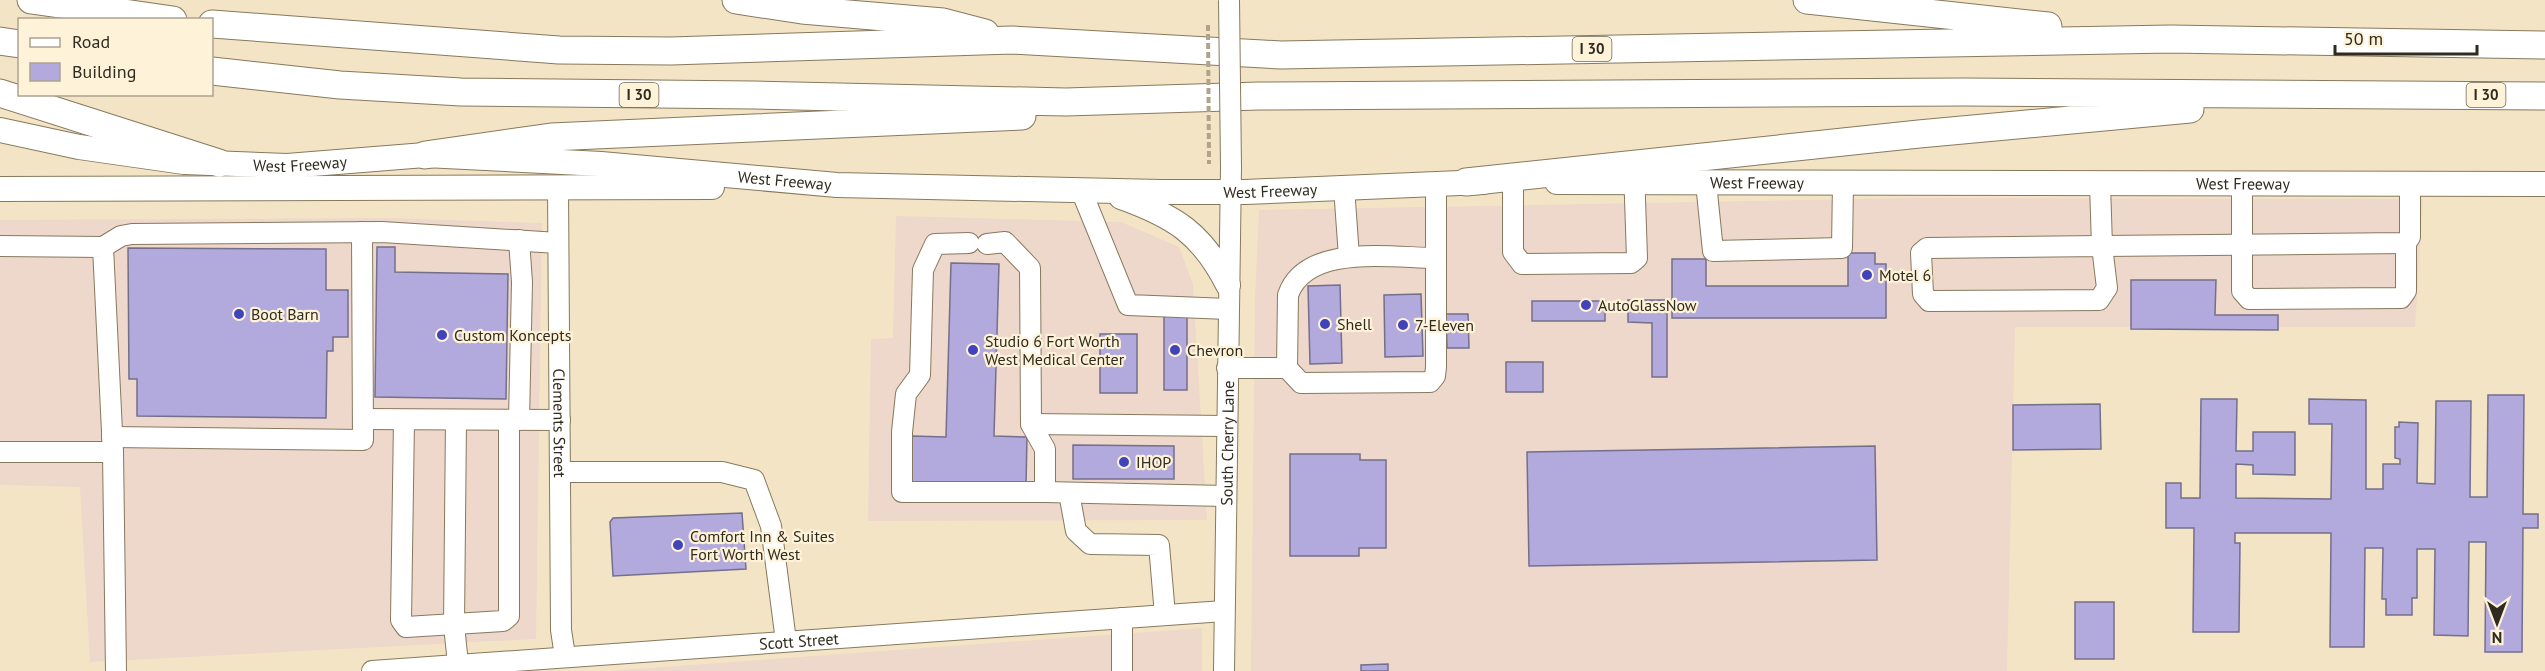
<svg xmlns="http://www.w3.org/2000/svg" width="2545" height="671" font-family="'PT Sans',sans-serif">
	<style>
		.commercial { fill: #eed7cb }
		.building { fill: #b2a9dd; stroke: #746f8b; stroke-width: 1.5 }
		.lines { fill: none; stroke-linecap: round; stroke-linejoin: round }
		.minor-casing { stroke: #87795d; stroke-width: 22 }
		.major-casing { stroke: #87795d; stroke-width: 26 }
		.highway-casing { stroke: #87795d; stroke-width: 29 }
		.minor { stroke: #fff; stroke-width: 20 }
		.major { stroke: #fff; stroke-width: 24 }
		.highway { stroke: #fff; stroke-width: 27 }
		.minor-bridge-casing { stroke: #87795d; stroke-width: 22; stroke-linecap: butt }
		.path-bridge { stroke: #afa38b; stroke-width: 4; stroke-dasharray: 6 3; stroke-linecap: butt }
		.minor-bridge { stroke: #fff; stroke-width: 20 }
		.poi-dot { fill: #4144b9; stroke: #fef2d9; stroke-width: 2 }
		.labels { text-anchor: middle; stroke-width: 4.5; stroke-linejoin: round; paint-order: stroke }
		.shield { fill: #fef2d9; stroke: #6e6757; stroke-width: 1.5 }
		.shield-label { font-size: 15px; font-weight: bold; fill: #302b1f }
		.street-label { font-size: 16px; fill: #302b1f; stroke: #fef2d9 }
		.poi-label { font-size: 16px; fill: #302b1f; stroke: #fef2d9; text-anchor: start }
	</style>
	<rect width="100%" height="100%" fill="#f4e4c6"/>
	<!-- commercial -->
	<path class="commercial" d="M1918,198L2423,199L2415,327H2015L2007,671H1251L1255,297L1259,210Z
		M896,216L1121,222L1179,247L1193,284L1207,520L868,521L871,339L893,338Z
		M384,218L542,223L536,639L90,662L80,487L0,485V220Z
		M1202,628V671H608Z"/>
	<!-- building -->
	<path class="building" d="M377,247H395V272L508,274L506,399L375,397Z
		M128,248L326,249V290H348V337H333V351H327L326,418L137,416V379H129Z
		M1848,253H1875V264H1886V318H1672V259H1706V286H1848Z
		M951,263L999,264L994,436L1027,437L1026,485L911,482L912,436L946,437Z
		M2131,280H2216L2215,315H2278V330L2131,329Z
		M1340,285L1342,363L1310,364L1308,286Z
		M1421,294L1423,356L1385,357L1384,295Z
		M1628,300H1667V377H1652V323L1628,322Z
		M1532,301H1605V321H1532Z
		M1164,309H1187V390H1164Z
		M1446,314H1468L1469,348H1447Z
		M1100,334H1137V393H1100Z
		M1506,362H1543V392H1506Z
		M2488,395H2524L2523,514H2538V528H2523L2522,652H2485L2486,542H2469L2468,636L2434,635L2435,549H2417V598H2412V615H2386V599H2382L2383,548H2365L2364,647H2330L2331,533H2235V543H2240L2239,632H2193L2194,528H2166V483H2181V498H2200L2201,399H2237L2236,451H2253V432H2295V475L2253,474V465L2236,464V498L2331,499L2332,424H2309V399L2366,400V489H2383V464H2400V459L2395,458V427H2399V422L2418,423L2417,483L2435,484L2436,401H2471L2470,497H2487Z
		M2100,404L2101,449L2013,450V405Z
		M1073,445L1174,446V479H1073Z
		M1875,446L1877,560L1529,566L1527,452Z
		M1290,454H1360V460H1386V548H1359V556H1290Z
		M742,513L746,569L613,576L610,522L613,518Z
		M2075,602H2114V659H2075Z
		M1388,664V671H1361V665Z"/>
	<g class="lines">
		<defs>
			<g id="minor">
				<path d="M1513,178V252L1522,264L1631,263L1637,258L1634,169"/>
				<path d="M1706,183L1713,251L1842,248L1843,183"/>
				<path d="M2100,184L2102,246L2406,243L2410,237V184"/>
				<path d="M2242,184V291L2249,299L2401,298L2406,291V243"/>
				<path d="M1344,187L1349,257"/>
				<path id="s1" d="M558,189L561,630L565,656"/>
				<path d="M1081,190L1128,305L1228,309"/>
				<path d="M519,240L522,282L519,420"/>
				<path d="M969,243L935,244L923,270L920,375L906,394L902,432V492H1045"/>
				<path d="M987,244L1005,242L1030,268L1031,424L1045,449V492L1225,496"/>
				<path d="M0,246L103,247L113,452L116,671"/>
				<path d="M2102,246L2107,288L2099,300L1929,301L1923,294L1921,253L1927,248Z"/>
				<path d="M103,247L121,236L132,234L382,232L558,243"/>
				<path d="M1227,368H1287L1301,383L1430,382L1435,376L1436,367V184"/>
				<path d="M1287,368L1288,295C1306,243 1392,258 1436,258"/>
				<path d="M363,419L560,420"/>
				<path d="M404,420L401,620L406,627L503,621L509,616V420"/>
				<path d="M456,420L454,625L458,664"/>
				<path d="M1031,424L1226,426"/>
				<path d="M112,437L363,440L362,232"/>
				<path d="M0,452H113"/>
				<path d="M560,472H722L754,480L771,526L786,641"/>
				<path d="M1069,493L1076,531L1090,544L1159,545L1165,615"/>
				<path d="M1122,618V671"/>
				<path id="s2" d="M372,671L1224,611"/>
				<path id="s3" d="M1224,671L1231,167"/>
			</g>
			<g id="major">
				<path id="s4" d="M0,130L79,147L184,162L287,166L425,155L601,164L837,185L1161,192H1245L1484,182"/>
				<path id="s5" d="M1557,182L2545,184"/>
				<path d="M0,189L712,187"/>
				<path d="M1121,197C1174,216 1202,233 1228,285"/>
			</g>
			<path id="highway" d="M31,0L173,20
				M736,0L802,10L943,22L985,33
				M1807,0L2048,26
				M212,24L559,50L671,51L1012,40L1281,55L2171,39L2545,45
				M0,41L20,44
				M212,71L340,85L461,92L754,95L1066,102L1259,96L1963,92L2545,96
				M0,93L219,163
				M425,155L551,137L1022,116
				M1466,182L1919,134L2190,109"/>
		</defs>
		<!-- minor casing -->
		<use href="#minor" class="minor-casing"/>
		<!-- major casing -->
		<use href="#major" class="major-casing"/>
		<!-- highway casing -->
		<use href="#highway" class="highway-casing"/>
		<!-- minor -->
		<use href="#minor" class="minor"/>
		<!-- major -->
		<use href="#major" class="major"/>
		<!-- highway -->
		<use href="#highway" class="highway"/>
		<defs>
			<path id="minor-bridge" d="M1229,0L1231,167"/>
		</defs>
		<!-- minor-bridge casing -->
		<use href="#minor-bridge" class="minor-bridge-casing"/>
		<!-- path-bridge -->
		<path class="path-bridge" d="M1208,25L1209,164"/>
		<!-- minor-bridge -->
		<use href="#minor-bridge" class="minor-bridge"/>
	</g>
	<!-- markers -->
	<g class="poi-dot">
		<circle cx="1867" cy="275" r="6"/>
		<circle cx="1586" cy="305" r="6"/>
		<circle cx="239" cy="314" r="6"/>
		<circle cx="1325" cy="324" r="6"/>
		<circle cx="1403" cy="325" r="6"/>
		<circle cx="442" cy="335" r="6"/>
		<circle cx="973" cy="350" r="6"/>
		<circle cx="1175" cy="350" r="6"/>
		<circle cx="1124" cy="462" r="6"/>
		<circle cx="678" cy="545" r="6"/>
	</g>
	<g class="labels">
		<!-- shield labels -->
		<g class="shield">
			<rect x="1572.5" y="37" width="39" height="24" rx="4.5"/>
			<rect x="619.5" y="83" width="39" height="24" rx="4.5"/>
			<rect x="2466.5" y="83" width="39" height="24" rx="4.5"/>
		</g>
		<g class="shield-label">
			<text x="1592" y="54">I 30</text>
			<text x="639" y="100">I 30</text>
			<text x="2486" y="100">I 30</text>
		</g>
		<!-- street labels -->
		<g class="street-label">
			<text dy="6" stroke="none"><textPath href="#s4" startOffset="303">West Freeway</textPath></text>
			<text dy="6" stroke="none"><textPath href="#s4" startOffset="789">West Freeway</textPath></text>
			<text dy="6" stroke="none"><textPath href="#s5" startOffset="200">West Freeway</textPath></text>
			<text dy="6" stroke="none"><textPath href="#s5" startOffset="686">West Freeway</textPath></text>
			<text dy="6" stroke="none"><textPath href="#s4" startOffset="1275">West Freeway</textPath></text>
			<text dy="6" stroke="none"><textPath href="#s1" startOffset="234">Clements Street</textPath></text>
			<text dy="6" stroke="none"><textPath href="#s3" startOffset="228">South Cherry Lane</textPath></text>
			<text dy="6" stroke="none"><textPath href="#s2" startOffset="428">Scott Street</textPath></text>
		</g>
		<!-- poi labels -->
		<g class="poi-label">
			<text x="1879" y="281">Motel 6</text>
			<text x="1598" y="311">AutoGlassNow</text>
			<text x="251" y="320">Boot Barn</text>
			<text x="1337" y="330">Shell</text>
			<text x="1415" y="331">7-Eleven</text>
			<text x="454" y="341">Custom Koncepts</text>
			<text x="985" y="347">Studio 6 Fort Worth<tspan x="985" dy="18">West Medical Center</tspan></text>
			<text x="1187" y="356">Chevron</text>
			<text x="1136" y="468">IHOP</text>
			<text x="690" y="542">Comfort Inn &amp; Suites<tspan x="690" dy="18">Fort Worth West</tspan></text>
		</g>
	</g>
	<!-- legend -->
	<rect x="18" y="18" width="195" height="78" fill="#fef2d9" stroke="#aca28f" stroke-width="1.5"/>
	<rect x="30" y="38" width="30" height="9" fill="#ffffff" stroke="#aca28f" stroke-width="1.5"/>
	<text x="72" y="48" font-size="18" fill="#302b1f">Road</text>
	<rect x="30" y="63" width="30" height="18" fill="#b2a9dd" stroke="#aca28f" stroke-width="1.5"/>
	<text x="72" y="78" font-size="18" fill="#302b1f">Building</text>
	<!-- north arrow -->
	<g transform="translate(2497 623) rotate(180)" stroke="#fef2d9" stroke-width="4.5" paint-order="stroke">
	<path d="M0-4.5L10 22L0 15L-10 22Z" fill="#302b1f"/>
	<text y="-9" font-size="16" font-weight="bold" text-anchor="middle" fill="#302b1f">N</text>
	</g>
	<!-- scale -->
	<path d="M2335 45v9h142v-9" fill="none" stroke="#302b1f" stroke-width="3"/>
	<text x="2344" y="45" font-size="18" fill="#302b1f" stroke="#fef2d9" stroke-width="4.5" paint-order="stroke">50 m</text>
</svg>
